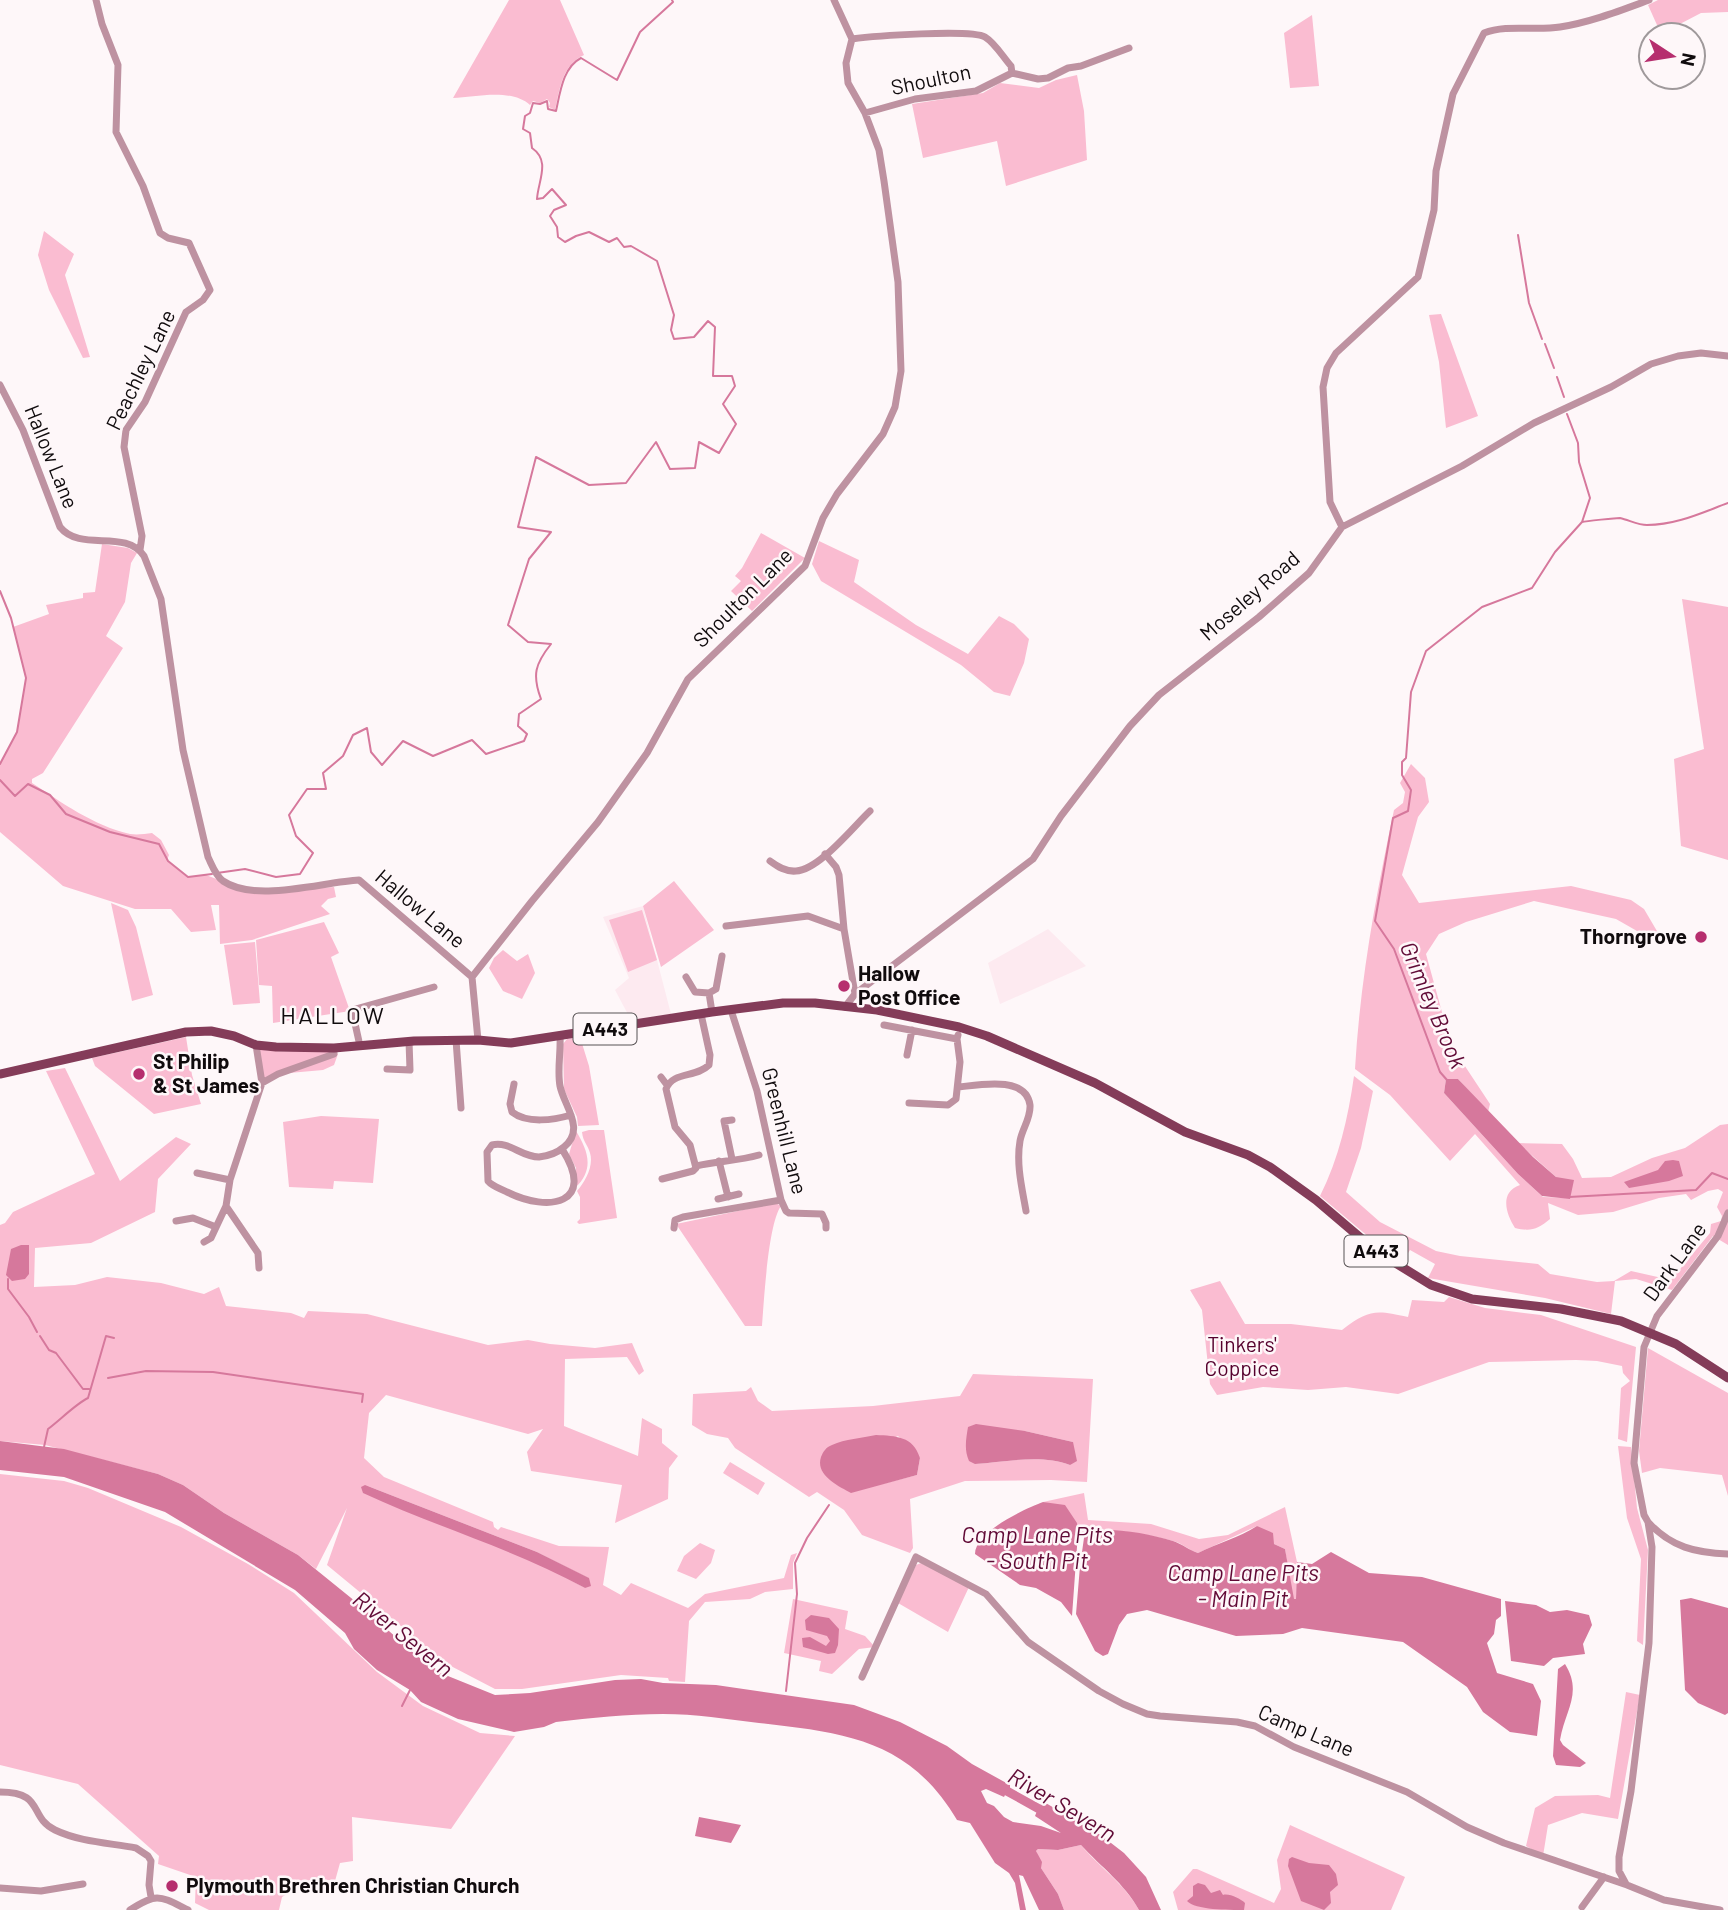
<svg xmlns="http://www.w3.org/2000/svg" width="1728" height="1910" font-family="Barlow,sans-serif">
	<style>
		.built { fill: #fdeaf0 }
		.green { fill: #fabcd1; fill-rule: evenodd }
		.water { fill: #d6789c }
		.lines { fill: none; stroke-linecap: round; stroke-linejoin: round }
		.stream { stroke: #d6789c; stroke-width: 2 }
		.river { stroke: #d6789c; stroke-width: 9 }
		.minor { stroke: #be92a1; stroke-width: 7 }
		.major { stroke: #843c59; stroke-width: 9 }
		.poi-dot { fill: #b62e6e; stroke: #fef7f9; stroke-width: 2.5 }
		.labels { text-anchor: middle; stroke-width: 5; stroke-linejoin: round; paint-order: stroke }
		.shield { fill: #fef7f9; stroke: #575254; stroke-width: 2 }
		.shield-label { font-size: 19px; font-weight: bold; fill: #100b0d }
		.street-label { font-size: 21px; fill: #100b0d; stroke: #fef7f9 }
		.poi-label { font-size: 21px; font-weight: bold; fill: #100b0d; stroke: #fef7f9; text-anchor: start }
		.park-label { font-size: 21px; fill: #56002d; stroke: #fef7f9 }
		.water-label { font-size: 23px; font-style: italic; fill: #610a36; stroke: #fef7f9 }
		.quarter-label { font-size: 24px; letter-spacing: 2px; fill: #100b0d; stroke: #fef7f9 }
	</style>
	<rect width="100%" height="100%" fill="#fef7f9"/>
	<!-- built -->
	<path class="built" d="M643,906L671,1014L631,1020L615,990L629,978L603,917Z
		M1048,929L1086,966L1000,1004L988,963Z"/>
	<!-- green -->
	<path class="green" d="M509,0H560L584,55C562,65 560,88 555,110L549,107L550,103L547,99L540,103L533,101L530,105C511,88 476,97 453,98Z
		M1658,0H1728V12L1701,13L1678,25H1657L1648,5Z
		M1312,15L1319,86L1290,88L1284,33Z
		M1077,75L1084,111L1087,160L1006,186L997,141L923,158L912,104L983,93L1000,83L1039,88L1056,80Z
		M44,231L74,254L65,275L90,357L83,358L49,290L38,255Z
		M1441,314L1478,416L1446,428L1439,362L1429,315Z
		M761,533L805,558L752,611L731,591L741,581L735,576L742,568Z
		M819,541L859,560L854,582L916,625L968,654L999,616L1014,624L1029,639L1024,663L1010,696L994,692L961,665L821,581L812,564Z
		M102,544L128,548L137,553L131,563L125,602L106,636L123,648L43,773L32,779V783C61,802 94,826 130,834C137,835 145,834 152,833L161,840L169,855L167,860L188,877L206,875L253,893L334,887L336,897L328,899L321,906L330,914L252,940L220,944L219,905H211L216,930L191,932L171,909H135L63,886L0,832V764L17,732L26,678L13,627L49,614L46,605L83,598V593L95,592Z
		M1682,599L1728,607V860L1681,846L1674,759L1704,749Z
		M1411,764L1425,778L1429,802L1418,817L1402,875L1419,903L1571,886L1631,900L1644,909L1664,943L1651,939L1616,919L1534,901L1466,922L1439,934L1426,954L1451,1045L1490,1104L1488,1112L1458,1079H1446L1444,1093L1518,1174L1543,1197L1570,1198L1556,1177L1518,1143L1562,1144L1573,1159L1582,1178L1611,1177L1652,1158L1685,1148L1720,1125L1728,1124V1245L1713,1236L1672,1290L1636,1279L1615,1281L1611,1314L1545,1298L1428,1278L1435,1264L1410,1250L1401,1264L1320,1196C1339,1158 1348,1118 1354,1076L1373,1091L1361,1148L1346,1192L1380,1222L1436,1251L1460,1256L1538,1264L1550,1274L1597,1282L1614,1281L1631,1271L1671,1280L1710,1233L1711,1224L1721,1221L1722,1216L1717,1207L1723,1192L1718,1189L1708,1191L1691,1200L1686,1194L1659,1198L1613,1212L1578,1215L1548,1203L1550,1219C1538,1229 1531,1232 1515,1228C1506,1214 1499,1192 1520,1185L1475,1134L1450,1161L1390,1095L1355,1069C1360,981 1376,895 1394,810L1403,803L1405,792L1400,783Z
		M674,881L714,930L661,967L643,906Z
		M111,903L128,910L136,927L153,995L132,1001Z
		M642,910L657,960L628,972L609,920Z
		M324,922L339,953L331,957L350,1011L273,1023L272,986L259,985L256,940Z
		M255,942L260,1003L233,1005L224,945Z
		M503,950L517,961L528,954L535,973L522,999L503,991L489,968L494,958Z
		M186,1037L192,1075L201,1104L154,1114L95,1066L92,1058Z
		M580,1037L589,1066L599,1125L578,1126L577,1117L564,1089L563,1044L567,1039Z
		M259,1049C284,1055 312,1046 338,1054L334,1065L323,1070L278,1074L262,1083Z
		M65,1068L120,1181L176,1137L191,1144L158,1179L155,1212L91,1243L35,1248L34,1287L75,1285L107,1277L161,1283L204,1294L219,1287L226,1306L291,1313L304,1318L308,1311L367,1314L488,1345L528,1340L550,1344L595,1348L632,1343L644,1371L639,1375L627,1357L565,1359L564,1426L638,1456L642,1418L662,1429V1443L678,1456L669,1468L668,1499L615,1523L622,1485L531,1471L527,1452L543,1429L528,1434L386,1395L369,1413L364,1458L384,1477L493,1522L494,1527L498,1530L501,1527L559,1546L609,1547L603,1585L621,1595L631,1583L688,1608L705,1594L784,1578L791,1555L797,1553L793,1563V1589L765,1592L750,1599L705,1602L689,1621L685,1682L669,1681L668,1678L621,1675L522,1689H495L447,1664L327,1565L347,1508L316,1569L298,1555L224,1513L183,1485L158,1474L45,1445L0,1441V1225L5,1223L13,1212L95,1174L46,1071ZM365,1485L537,1552L588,1578L585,1588L545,1566Z
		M321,1116L379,1119L373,1183L334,1181L333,1189L289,1187L283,1122Z
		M589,1130H604L617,1218L579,1224L577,1222L580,1219V1197L577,1191C585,1182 594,1166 590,1153C588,1145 583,1142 582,1132Z
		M576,1131C588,1151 595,1169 575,1188L576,1168L569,1154Z
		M776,1203L781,1206C768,1224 764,1301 762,1326H745L676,1224Z
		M1220,1281L1245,1324H1291L1342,1330C1369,1309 1376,1310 1408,1317L1412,1300L1444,1302L1449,1297L1485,1308L1541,1315L1636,1347L1627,1442L1618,1439L1621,1388L1630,1381L1623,1373L1622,1366L1597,1361L1576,1360L1489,1362L1398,1394L1346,1387L1308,1390L1263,1387L1217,1395L1210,1384L1202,1310L1190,1290Z
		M1648,1348L1728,1393V1496L1722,1475L1660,1468L1642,1473L1639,1451Z
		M973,1374L1093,1379L1087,1482L1051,1480L965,1481L910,1499L913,1548L910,1553L862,1535L844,1510L817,1492L809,1497L735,1448L728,1438L707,1434L692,1425L693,1394L746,1391L751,1387L758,1401L772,1411L873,1406L960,1396ZM1025,1431L1073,1442L1070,1465C1041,1454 1006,1462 975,1464ZM898,1436L920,1458L917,1475L882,1484L822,1471Z
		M1618,1446L1631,1447L1637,1508L1648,1550L1643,1645L1637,1641L1641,1559L1627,1518Z
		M730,1462L765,1483L758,1495L723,1473Z
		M0,1474L64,1481L88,1488L181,1527L248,1564L294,1593L377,1672L423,1706L480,1733L515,1736L451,1829L352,1817L353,1861L340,1863L335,1881L313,1878L282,1897L279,1910H209L195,1903L196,1877L158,1864L159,1856L78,1784L0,1765Z
		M1084,1493L1088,1520L1151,1524L1199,1539L1228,1535L1285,1507L1297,1562L1296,1599H1293L1285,1549L1274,1544L1257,1526L1198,1553C1189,1550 1182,1543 1173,1541C1146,1534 1104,1526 1078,1533C1077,1513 1060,1509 1043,1502Z
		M700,1543L715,1550L711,1563L696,1579L677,1571L684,1556Z
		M921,1563L969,1587L948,1632L898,1603L916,1565Z
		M793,1599L848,1611L845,1629L865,1636L875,1647L859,1649L832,1674L819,1671L821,1661L784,1653Z
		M1626,1692L1640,1695L1618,1819L1582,1813L1548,1825L1543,1856L1526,1846L1535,1808L1555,1796L1598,1795L1610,1798Z
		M1290,1825L1405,1877L1391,1910H1178L1173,1892L1193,1869H1197L1274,1903L1281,1889L1277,1860Z
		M1081,1845C1100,1868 1124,1883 1139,1910H1064L1058,1894L1041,1868L1036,1851L1038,1849L1058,1850Z"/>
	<!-- water -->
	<path class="water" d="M1446,1079H1458L1533,1157L1556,1177L1574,1180L1570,1199L1542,1196L1518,1174L1444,1093Z
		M1673,1160L1679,1161L1683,1176L1669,1181L1629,1188L1624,1182L1658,1170L1665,1161Z
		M21,1245H29V1274L25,1279L12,1281L6,1275L11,1249Z
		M976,1424L1025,1431L1073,1442L1077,1461L1070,1465C1041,1454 1006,1462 975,1464L969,1461C964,1450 966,1439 968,1427Z
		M876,1435C896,1436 913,1436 920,1458L917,1475L851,1493C838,1486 815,1475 821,1457C823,1452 826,1447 832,1445C845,1439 862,1438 876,1435Z
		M0,1441L64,1449L158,1474L183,1485L224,1513L298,1555L361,1606L417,1656L443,1674L495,1695L530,1693L615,1680L641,1679L663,1683L716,1685L854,1705L900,1722L947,1746L972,1764L1010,1785V1789L1014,1792L1012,1795L1006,1793L1004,1797L986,1789L981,1791L987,1803L994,1806L1004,1817L1013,1822L1041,1826L1061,1833L1035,1816L1037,1811L1031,1806L1033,1803L1039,1806L1044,1802L1102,1836L1124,1853L1146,1877L1161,1910H1139C1124,1883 1101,1867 1081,1845L1058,1850L1038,1849L1036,1851L1042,1862L1041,1868L1058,1894L1064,1910H1039L1023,1876L1019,1875L1026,1910H1020L1015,1883L1009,1873L995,1863L970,1823L957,1820C909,1739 844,1733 759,1723C727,1719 695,1714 663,1714C627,1714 591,1718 556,1722L544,1727L514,1732L458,1719L421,1702L410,1690L377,1670L354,1649L345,1633L295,1590L165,1512L64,1477L0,1470Z
		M365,1485L537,1552L589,1578L591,1586L585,1588C514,1549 436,1527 363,1493L361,1487Z
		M1043,1502L1065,1505L1077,1523L1078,1533L1072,1616L1061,1602L1036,1588L1020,1585L975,1554C975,1532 1024,1509 1043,1502Z
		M1257,1526L1273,1533L1274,1544L1285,1549L1294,1599H1296L1297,1562L1312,1564L1331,1552L1369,1573L1422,1577L1501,1599V1616L1496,1620L1494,1634L1487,1643L1497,1673L1533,1684L1541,1701L1537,1736L1510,1732L1483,1712L1467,1687L1403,1642L1302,1628L1283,1634L1236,1636L1147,1610L1127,1614L1119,1625L1108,1654L1103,1656L1095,1651L1076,1614L1080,1566L1085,1531C1112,1527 1147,1533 1173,1541C1182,1544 1189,1550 1198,1553C1218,1543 1238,1538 1257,1526Z
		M1691,1598L1728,1608V1713L1725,1715L1698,1703L1685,1690L1680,1600Z
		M1505,1601L1536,1605L1550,1612L1567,1610L1589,1615L1592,1625L1583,1644L1585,1654L1553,1658L1544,1666L1511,1661Z
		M811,1615L829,1618L839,1629L838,1645L835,1653L828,1654L803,1647L802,1638L810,1637L826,1646L830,1641L827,1636L806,1630L805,1620Z
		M1565,1664C1583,1693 1565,1710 1560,1740L1563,1745L1586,1763L1580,1767L1556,1765L1553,1756L1558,1669Z
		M699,1817L741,1825L731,1843L695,1836Z
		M1292,1857L1309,1863L1329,1865L1336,1874L1338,1885L1330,1892L1331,1903L1324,1910L1301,1901L1288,1866L1289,1859Z
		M1198,1883L1205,1885L1211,1893L1220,1890L1223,1895C1229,1893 1241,1899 1245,1903L1244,1910C1229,1910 1195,1910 1187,1901L1193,1896V1886Z"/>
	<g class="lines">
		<!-- stream -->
		<path class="stream" d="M1518,235L1529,303L1542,339
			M1545,344L1554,368
			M1557,377L1564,397
			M1582,522C1586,521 1616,518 1620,518C1629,520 1638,525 1647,525C1676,525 1701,513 1728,503
			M0,591L11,618L26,678L17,732L0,764
			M0,780L15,796L28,784L50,795L66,814L110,832L159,844L168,861L188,877L212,874
			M217,873L245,869L276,877L300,874L313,853L296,836L289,815L307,789H326L323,773L343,756L353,735L367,728L371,752L382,765L403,741L433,756L472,740L486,754L524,741L527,734L518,726L519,714L541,699C532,675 535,664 551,644L528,642L508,625L529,559L551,532L518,527L536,457L589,485L626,483L656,442L670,469L695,468L699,442L719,453L736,424L723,404L735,386L732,376H713L715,327L708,321L694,337L674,339L671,330L674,315L657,261L631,246L624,247L617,238L609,242L589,232L576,236L565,242L558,237L557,227L550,216L554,210L566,205L552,189L543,198L537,199C538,181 551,161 532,148L530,133L523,129L525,116L530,113L533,103L540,104L547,101L548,109L556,111C560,93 563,67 581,58L617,80L640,32L673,2L672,0
			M1447,1080L1440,1072L1394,949L1375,921L1393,818L1408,811L1411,790L1402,775V762L1406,758L1411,692L1426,651L1482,607L1532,588L1555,552L1582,522L1590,498L1579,462L1578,443L1567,414
			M1569,1197L1696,1190L1712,1173L1728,1179
			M8,1279V1289L29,1317L37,1332
			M40,1336L49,1350L56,1353L83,1389H89
			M108,1378L146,1371L213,1372L363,1394L362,1402
			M44,1447L48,1429C60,1420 77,1403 88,1398L106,1336L114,1338
			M786,1691L797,1594L795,1563L807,1538L829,1505
			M402,1706L410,1690"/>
		<!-- river -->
		<path class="river" d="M1005,1790L1041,1810"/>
		<!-- minor -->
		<path class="minor" d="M96,0L102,24L118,65L116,132L143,186L160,233L168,238L189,243L210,290L203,300L186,312L145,402L126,430L124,447L142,536L140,550
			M852,39C873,36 971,29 985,37C995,43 1003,57 1011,66L1012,73
			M865,113L915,99L976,91L1012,73L1038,79L1048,78L1068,68L1081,66L1129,48
			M0,385L23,430L60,527C81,553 125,528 144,556L161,599L183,750L208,857C212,865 215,875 223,881C255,903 322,882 359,880L472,977L478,1040
			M1342,527L1330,502L1323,387L1327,368L1336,353L1418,277L1434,210L1436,171L1453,94L1484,33C1507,24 1535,31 1560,27C1591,22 1619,11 1649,0
			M825,854L836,867L839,875L844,929
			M770,861C778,867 786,872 796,871C819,870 853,827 870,811
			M726,926L808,916L844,929L855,994
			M472,977L532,901L598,822L647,753L688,679L805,566L823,518L837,494L883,434L895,407L901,371L898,282L884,181L879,150L865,113L848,83L846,63L852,39L834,0
			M686,977L695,992L709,993
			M845,1007L855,994L1033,859L1061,816L1130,726L1159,695L1259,617L1309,573L1342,527L1462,466L1534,423L1611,387L1651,364L1678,356L1701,353L1728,356
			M731,1010L757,1091L781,1200L786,1211L789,1213L822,1214L826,1223V1228
			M712,1012L709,993L716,989L722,956
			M884,1025L957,1039L958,1035
			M560,1036C561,1053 557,1070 560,1086C564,1106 586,1129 564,1147C557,1153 548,1156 539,1157C521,1157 510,1141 492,1145L487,1152L488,1181C493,1187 500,1188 507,1192C549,1213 597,1204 562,1149
			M456,1040L461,1108
			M256,1045L262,1083L230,1180L226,1206L258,1253L259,1268
			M360,1046L352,1010L434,987
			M907,1055L912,1030
			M387,1069L410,1070L409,1041
			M661,1077L667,1085
			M262,1083L278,1074L334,1054V1048
			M514,1084L510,1104L512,1112C527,1124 554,1120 571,1115
			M959,1087C978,1085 1026,1075 1030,1105C1031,1118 1022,1129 1020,1141C1016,1164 1022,1188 1026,1211
			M909,1103L948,1105L956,1099L960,1062L957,1039
			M732,1120L724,1121L732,1159
			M719,1161L728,1197
			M696,1166C717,1161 738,1161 759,1155
			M197,1173L230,1180
			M662,1179L693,1171L696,1168L690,1145L675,1127L666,1089C673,1071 696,1078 709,1065L710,1055L701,1014
			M718,1199L739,1194
			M176,1221L193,1218L216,1227
			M674,1228L675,1220L683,1217L781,1200
			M204,1242L211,1238L226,1206
			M1649,1523C1671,1547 1696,1553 1728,1554
			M862,1677L916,1557L986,1594L1028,1642L1099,1691L1123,1704L1147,1714L1160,1716L1237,1722L1255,1726L1294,1747L1407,1792L1467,1827L1504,1843L1627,1885L1664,1900L1720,1910
			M0,1792C45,1792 28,1817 55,1830C80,1842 110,1843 136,1848L148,1856L151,1861L149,1885L151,1897
			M1626,1884L1619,1871V1857L1631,1791L1649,1643L1652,1547L1648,1522L1644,1515L1634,1463L1644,1347L1657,1316L1718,1236L1728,1213
			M0,1888L41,1891L83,1884
			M1582,1907L1604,1877
			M130,1910C157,1892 160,1896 188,1910"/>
		<!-- major -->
		<path class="major" d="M0,1074L186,1032L211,1031L234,1036L256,1045L276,1047L334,1048L414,1041L478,1040L511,1043L712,1012L783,1003H815L877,1010L959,1027L987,1036L1095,1083L1185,1132L1248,1155L1270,1167L1316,1200L1376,1251L1431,1285L1472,1299L1561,1309L1621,1321L1676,1344L1728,1378"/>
	</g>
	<!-- markers -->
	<g class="poi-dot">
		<circle cx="1701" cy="937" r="7"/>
		<circle cx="844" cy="986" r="7"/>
		<circle cx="139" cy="1074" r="7"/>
		<circle cx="172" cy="1886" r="7"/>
	</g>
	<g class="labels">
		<!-- shield labels -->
		<g class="shield">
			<rect x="573.5" y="1013.5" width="63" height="31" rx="5"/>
			<rect x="1344.5" y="1235.5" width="63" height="31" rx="5"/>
		</g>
		<g class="shield-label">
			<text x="605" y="1036">A443</text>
			<text x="1376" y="1258">A443</text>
		</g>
		<!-- street labels -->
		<g class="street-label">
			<text transform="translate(931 80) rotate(-12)" y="7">Shoulton</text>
			<text transform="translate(141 370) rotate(-64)" y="7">Peachley Lane</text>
			<text transform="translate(51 457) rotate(68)" y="7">Hallow Lane</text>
			<text transform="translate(1250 596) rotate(-41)" y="7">Moseley Road</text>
			<text transform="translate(743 598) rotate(-45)" y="7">Shoulton Lane</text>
			<text transform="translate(420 909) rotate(40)" y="7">Hallow Lane</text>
			<text transform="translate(784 1131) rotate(76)" y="7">Greenhill Lane</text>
			<text transform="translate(1675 1262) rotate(-54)" y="7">Dark Lane</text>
			<text transform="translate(1306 1731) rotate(23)" y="7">Camp Lane</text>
		</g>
		<!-- poi labels -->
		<g class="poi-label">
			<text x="1687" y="944" text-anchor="end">Thorngrove</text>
			<text x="858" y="981">Hallow<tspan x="858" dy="24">Post Office</tspan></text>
			<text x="153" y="1069">St Philip<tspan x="153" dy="24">&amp; St James</tspan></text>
			<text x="186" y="1893">Plymouth Brethren Christian Church</text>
		</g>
		<!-- park labels -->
		<g class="park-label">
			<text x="1242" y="1352">Tinkers'<tspan x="1242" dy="24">Coppice</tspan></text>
		</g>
		<!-- water labels -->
		<g class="water-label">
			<text transform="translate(1433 1005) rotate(67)" y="8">Grimley Brook</text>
			<text x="1037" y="1543">Camp Lane Pits<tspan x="1037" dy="26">- South Pit</tspan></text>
			<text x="1243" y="1581">Camp Lane Pits<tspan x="1243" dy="26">- Main Pit</tspan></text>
			<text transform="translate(403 1634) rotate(39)" y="8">River Severn</text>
			<text transform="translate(1062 1805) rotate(31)" y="8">River Severn</text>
		</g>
		<!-- quarter labels -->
		<g class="quarter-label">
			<text x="333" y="1024">HALLOW</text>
		</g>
	</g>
	<!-- north arrow -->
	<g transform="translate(1672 56) rotate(102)"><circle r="33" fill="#fef7f9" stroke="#9f999b" stroke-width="2"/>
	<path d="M0-5L12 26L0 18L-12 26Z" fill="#b62e6e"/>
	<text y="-10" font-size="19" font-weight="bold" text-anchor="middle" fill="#100b0d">N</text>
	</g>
</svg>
